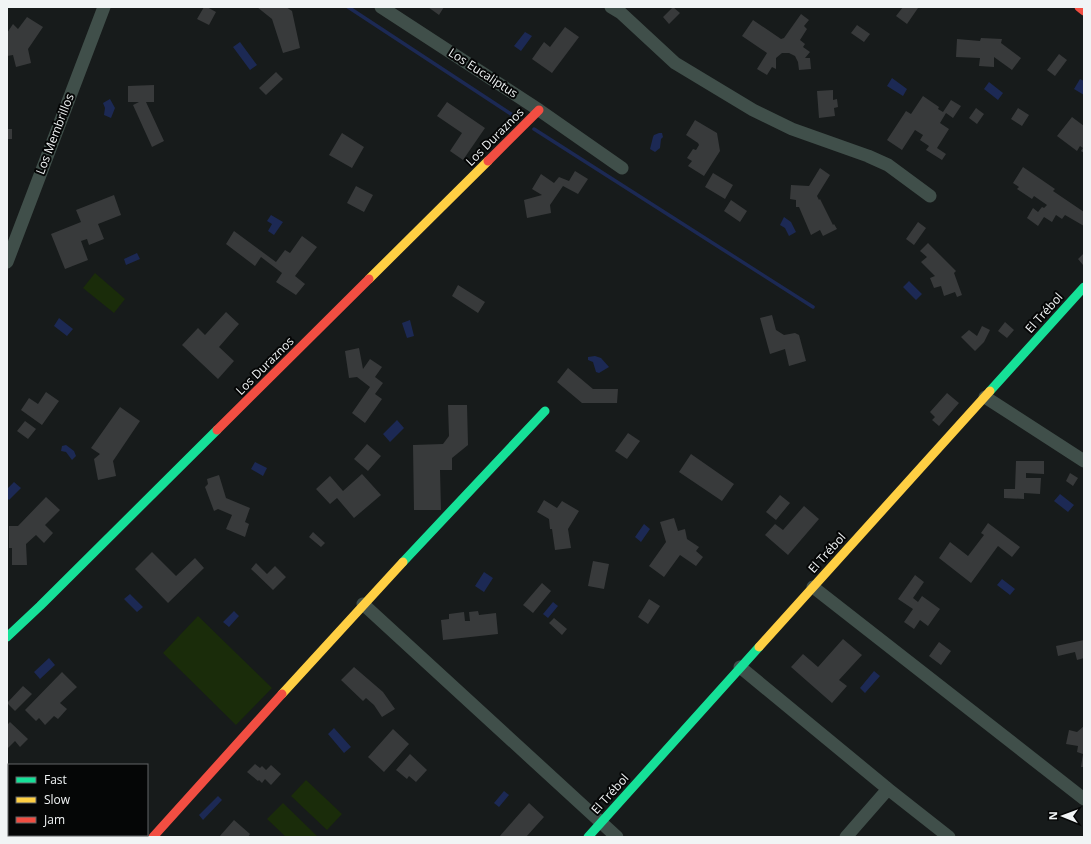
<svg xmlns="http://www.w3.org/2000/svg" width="1091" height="844" font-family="'Open Sans',sans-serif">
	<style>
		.green { fill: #1a2c0a }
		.water { fill: #1c2954 }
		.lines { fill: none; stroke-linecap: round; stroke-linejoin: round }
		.stream { stroke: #1c2954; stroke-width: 3.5 }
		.building { fill: #383a3b }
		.street { stroke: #404f4a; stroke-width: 13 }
		.fast { stroke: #16e098; stroke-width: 9 }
		.slow { stroke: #ffcf43; stroke-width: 9 }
		.jam { stroke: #f24e42; stroke-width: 9 }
		.labels { text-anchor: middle; stroke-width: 4; stroke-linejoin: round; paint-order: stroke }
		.street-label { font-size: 12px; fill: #f1f4f5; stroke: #050606 }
	</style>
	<rect width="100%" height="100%" fill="#171b1b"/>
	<!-- green -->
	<path class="green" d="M95,273L125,299L114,313L83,288Z
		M198,616L272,688L236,725L163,653Z
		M306,780L342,814L327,830L291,796Z
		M283,803L318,837H286L267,819Z"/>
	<!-- water -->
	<path class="water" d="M525,32L532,36L521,51L514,46Z
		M240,42L257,65L250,70L233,47Z
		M892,78L907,89L903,96L887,86Z
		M1080,79L1084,81V95L1074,89Z
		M989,82L1003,93L998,100L984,89Z
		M110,99L115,108L111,118L104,115L105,108L103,103Z
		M659,133H662L663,137L661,139L660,148L655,152L650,149L653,137L654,135Z
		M271,215L283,222L274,235L268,231L272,224L267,221Z
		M784,217L791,222L796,232L789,236L785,228L780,225Z
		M137,253L140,259L126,265L124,259Z
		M909,281L922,294L916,300L903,287Z
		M59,318L73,329L67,336L54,326Z
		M410,320L414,336L407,338L402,323Z
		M595,356L601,358L609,367L599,373L596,372L593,362L588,360V357Z
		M397,420L404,428L390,442L383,434Z
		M66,445L74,451L76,456L72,460L66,452L61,451L62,446Z
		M255,462L267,468L263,476L251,469Z
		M14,482L21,488L9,500L7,498V489Z
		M1060,494L1074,505L1068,512L1054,501Z
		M644,524L650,529L641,542L635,537Z
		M484,572L493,578L484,592L475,586Z
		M1002,579L1015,589L1010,595L997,585Z
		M130,594L143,607L137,612L124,599Z
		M553,602L558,606L548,618L543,614Z
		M234,611L239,616L229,627L223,622Z
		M49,658L55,665L40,679L34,672Z
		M874,671L880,676L865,693L860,688Z
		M334,728L351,747L344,753L328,734Z
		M504,791L509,795L499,807L494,803Z
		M218,796L222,800L203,820L199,815Z"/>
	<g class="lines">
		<!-- stream -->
		<path class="stream" d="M348,7L517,118
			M534,129L813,307"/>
	</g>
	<!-- building -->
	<path class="building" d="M204,7H207L216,12L209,25L197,19Z
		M257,7H286L292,11L300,48L283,53L272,19Z
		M428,7H444L439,15Z
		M673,7L680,13L669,24L663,17Z
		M903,7L918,8L907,24L896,16Z
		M801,14L809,20L804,26L807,29L800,40L805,44L803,47L810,52L805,58H810L811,69L799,70L798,62L795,56L789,53H782L776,58V69L772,67L767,75L757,69L767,53L742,36L753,20L781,39L784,38Z
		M27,17L43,27L28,49L31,63L16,67L13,55L7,56V33L13,24L18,29Z
		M857,25L870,34L864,42L851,33Z
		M565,27L579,37L552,73L532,59L544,42L550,47Z
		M981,38L1002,39L1001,43L1021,58L1012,70L994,57V67L979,66L980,58L956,57L957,39L980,41Z
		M1059,54L1067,60L1055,76L1047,70Z
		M276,72L283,79L266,95L259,88Z
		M154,85V102H146L164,141L152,147L133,105L139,102H128V86Z
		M833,90V100L837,99L838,107L834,108L835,116L819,118L817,91Z
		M923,96L939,107L938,109L943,112L951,100L961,106L953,118L946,113L940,123L949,129L937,148L946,154L942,160L926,150L929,146L920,140L923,135L915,130L902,150L887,140L906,111L911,114Z
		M447,102L485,128L463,160L450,151L462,133L437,116Z
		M976,108L984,114L977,124L969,118Z
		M1018,108L1029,115L1022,126L1011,119Z
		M1072,117L1084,126V153L1081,151L1083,148L1080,146L1077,151L1057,136Z
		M695,120L717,133L720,151L704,176L688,166L692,161L687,158L693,149L696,150L699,145L698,143L686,135Z
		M7,129H12V139H7Z
		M342,133L364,147L352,168L329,155Z
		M1023,167L1055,189L1053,191L1084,212V226L1065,215L1062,219L1056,215L1052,222L1044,217L1038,226L1027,218L1033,208L1038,212L1042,207L1044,208L1047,205L1034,196L1032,199L1017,189L1019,187L1013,183Z
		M820,168L830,175L817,196L819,200L820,199L833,225L834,224L837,229L823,236L820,230L811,235L799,207H796V200L790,199L791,185L809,186Z
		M575,171L588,179L578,194L563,186L550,205L551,213L527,218L524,200L542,195L532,189L541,174L554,183L559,177L569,181Z
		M713,173L733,185L725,199L705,187Z
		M356,186L373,195L364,212L347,203Z
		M114,195L121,215L98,224L104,239L89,245L87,239L81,241L88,260L65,269L51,234L81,222L76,210Z
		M731,200L747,211L740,222L724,211Z
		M918,222L926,228L914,245L906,239Z
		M234,231L276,262L285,250L290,253L302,236L317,247L295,276L305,284L296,295L276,282L282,273L261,257L255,266L226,244Z
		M928,243L956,271L954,273L962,295L957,297L955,292L944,296L941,286L934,288L930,278L935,276L921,262L927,257L920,251Z
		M1084,253V264L1083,265L1078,259Z
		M458,285L485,302L478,313L452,296Z
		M226,312L239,324L219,347L234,361L218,379L182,345L198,328L205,335Z
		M772,315L776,330L784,335L795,333L799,335L806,361L789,366L785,349L770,354L760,318Z
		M1005,322L1014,330L1007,338L998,331Z
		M982,326L990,330L984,342L975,351L961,337L969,330L977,336Z
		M359,348L363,369L370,359L382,367L375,377L383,383L375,394L382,399L365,423L352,413L370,387L357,377L349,378L345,351Z
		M568,368L593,389H618L617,403H582L557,382Z
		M46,392L59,401L42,425L21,410L29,398L38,404Z
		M947,393L959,403L939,426L932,420L935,417L930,412Z
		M448,405H467L468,445L452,458V470H440L441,510H414L413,445L443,444L449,436Z
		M120,407L140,421L113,461L116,476L98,480L94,459L100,454L91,448Z
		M25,421L36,429L28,439L17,431Z
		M628,433L640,441L627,459L615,451Z
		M367,444L381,456L368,471L354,459Z
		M691,454L734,484L722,501L679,472Z
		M1016,461H1044V474L1026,473V478H1041L1040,494L1024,493V499L1004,498V489H1015Z
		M1070,473L1078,478L1073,486L1066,481Z
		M362,474L381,495L354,518L337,498L330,504L316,489L330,476L343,491Z
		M219,475L226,498L250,508L245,522L249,524L245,537L226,529L232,515L218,509L214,511L205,487L208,484L207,479Z
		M780,495L790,503L776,520L766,512Z
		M46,497L60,510L45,525L53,533L44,543L36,535L26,544L27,565H12V548H9V526H18Z
		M544,500L557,508L562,501L579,511L568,529L571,548L555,550L552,529H550L549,519L537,512Z
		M804,506L819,519L788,555L765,535L775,524L783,530Z
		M674,518L678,531L685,529L687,539L699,547L696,551L703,557L696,566L680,555L664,577L649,566L666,542L660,522Z
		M988,523L1020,547L1012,557L998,546L971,583L939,558L950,542L968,556L984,535L981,533Z
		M313,532L325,543L321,547L309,537Z
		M152,552L176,576L195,558L204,568L168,603L135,569Z
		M593,561L609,564L604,589L588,586Z
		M256,563L267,574L275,566L286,577L273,590L251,569Z
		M915,575L924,582L913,598L918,602L922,596L940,609L928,626L920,620L914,629L904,622L913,609L898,599Z
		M542,583L551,591L533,613L523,605Z
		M649,599L660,606L648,624L638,617Z
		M478,611L479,615L496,613L498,634L443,640L441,620L449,619V614L464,612L465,621H470L469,612Z
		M554,618L567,629L562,635L549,623Z
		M843,639L862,655L839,680L847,686L832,703L791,667L803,654L818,667Z
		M1084,640V658L1077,660L1075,652L1058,656L1056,646Z
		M939,642L951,651L941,665L929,656Z
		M354,667L383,692L395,709L382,717L374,705L366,698L363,701L341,680Z
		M62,672L77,687L60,703L67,709L58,719L54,716L45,725L39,718L36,721L25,710Z
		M23,686L32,694L15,711L7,703Z
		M10,722L28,739L20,747L15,741L7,749V725Z
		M1084,726V767H1081L1083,754L1077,752L1078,746L1066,744L1069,730L1077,732Z
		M393,729L409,744L384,772L368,757Z
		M410,754L427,770L416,782L409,776L407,779L396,770Z
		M255,764L260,768L262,766L266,770L271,765L281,774L271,785L265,779L262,783L259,780L258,781L247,772Z
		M529,803L544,817L526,837H499Z
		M234,820L250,834L248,837H219Z
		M106,835H117L115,837H108Z"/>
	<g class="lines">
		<!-- street -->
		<path class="street" d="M381,7L539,110L622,168
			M611,7L621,13L675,63L753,110L792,129L868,156L888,165L930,196
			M7,262L104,7
			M985,397L1084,461
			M813,587L1084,799
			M363,604L617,837
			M740,667L888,789L949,837
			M846,837L888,789"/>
		<!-- fast -->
		<path class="fast" d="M990,391L1084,287
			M403,562L545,411
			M7,637L40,606L217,430
			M588,837L759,647"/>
		<!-- slow -->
		<path class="slow" d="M369,279L488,161
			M759,647L990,391
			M282,694L403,562"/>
		<!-- jam -->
		<path class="jam" d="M1079,7L1084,11
			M488,161L539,110
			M217,430L369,279
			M153,837L282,694"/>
	</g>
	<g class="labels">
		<!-- street labels -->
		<g class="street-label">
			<text transform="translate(483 73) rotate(33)" y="4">Los Eucaliptus</text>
			<text transform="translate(55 134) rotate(-69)" y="4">Los Membrillos</text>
			<text transform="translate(495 137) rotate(-45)" y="4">Los Duraznos</text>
			<text transform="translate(1044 313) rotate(-48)" y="4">El Trébol</text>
			<text transform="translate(265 366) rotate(-45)" y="4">Los Duraznos</text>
			<text transform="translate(827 553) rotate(-48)" y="4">El Trébol</text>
			<text transform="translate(610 794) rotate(-48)" y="4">El Trébol</text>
		</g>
	</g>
	<!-- border -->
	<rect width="1091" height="844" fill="none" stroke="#f1f4f5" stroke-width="16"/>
	<!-- legend -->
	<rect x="8" y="764" width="140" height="72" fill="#050606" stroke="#636566"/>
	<rect x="16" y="777" width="20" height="6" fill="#16e098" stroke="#636566"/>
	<text x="44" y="784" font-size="12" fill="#f1f4f5">Fast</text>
	<rect x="16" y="797" width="20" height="6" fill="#ffcf43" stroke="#636566"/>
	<text x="44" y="804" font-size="12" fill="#f1f4f5">Slow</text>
	<rect x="16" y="817" width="20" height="6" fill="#f24e42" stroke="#636566"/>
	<text x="44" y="824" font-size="12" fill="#f1f4f5">Jam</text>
	<!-- north arrow -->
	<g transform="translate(1063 816) rotate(271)" stroke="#050606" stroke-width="3" paint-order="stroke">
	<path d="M0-3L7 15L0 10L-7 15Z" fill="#f1f4f5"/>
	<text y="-6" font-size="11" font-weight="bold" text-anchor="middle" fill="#f1f4f5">N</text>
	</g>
</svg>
